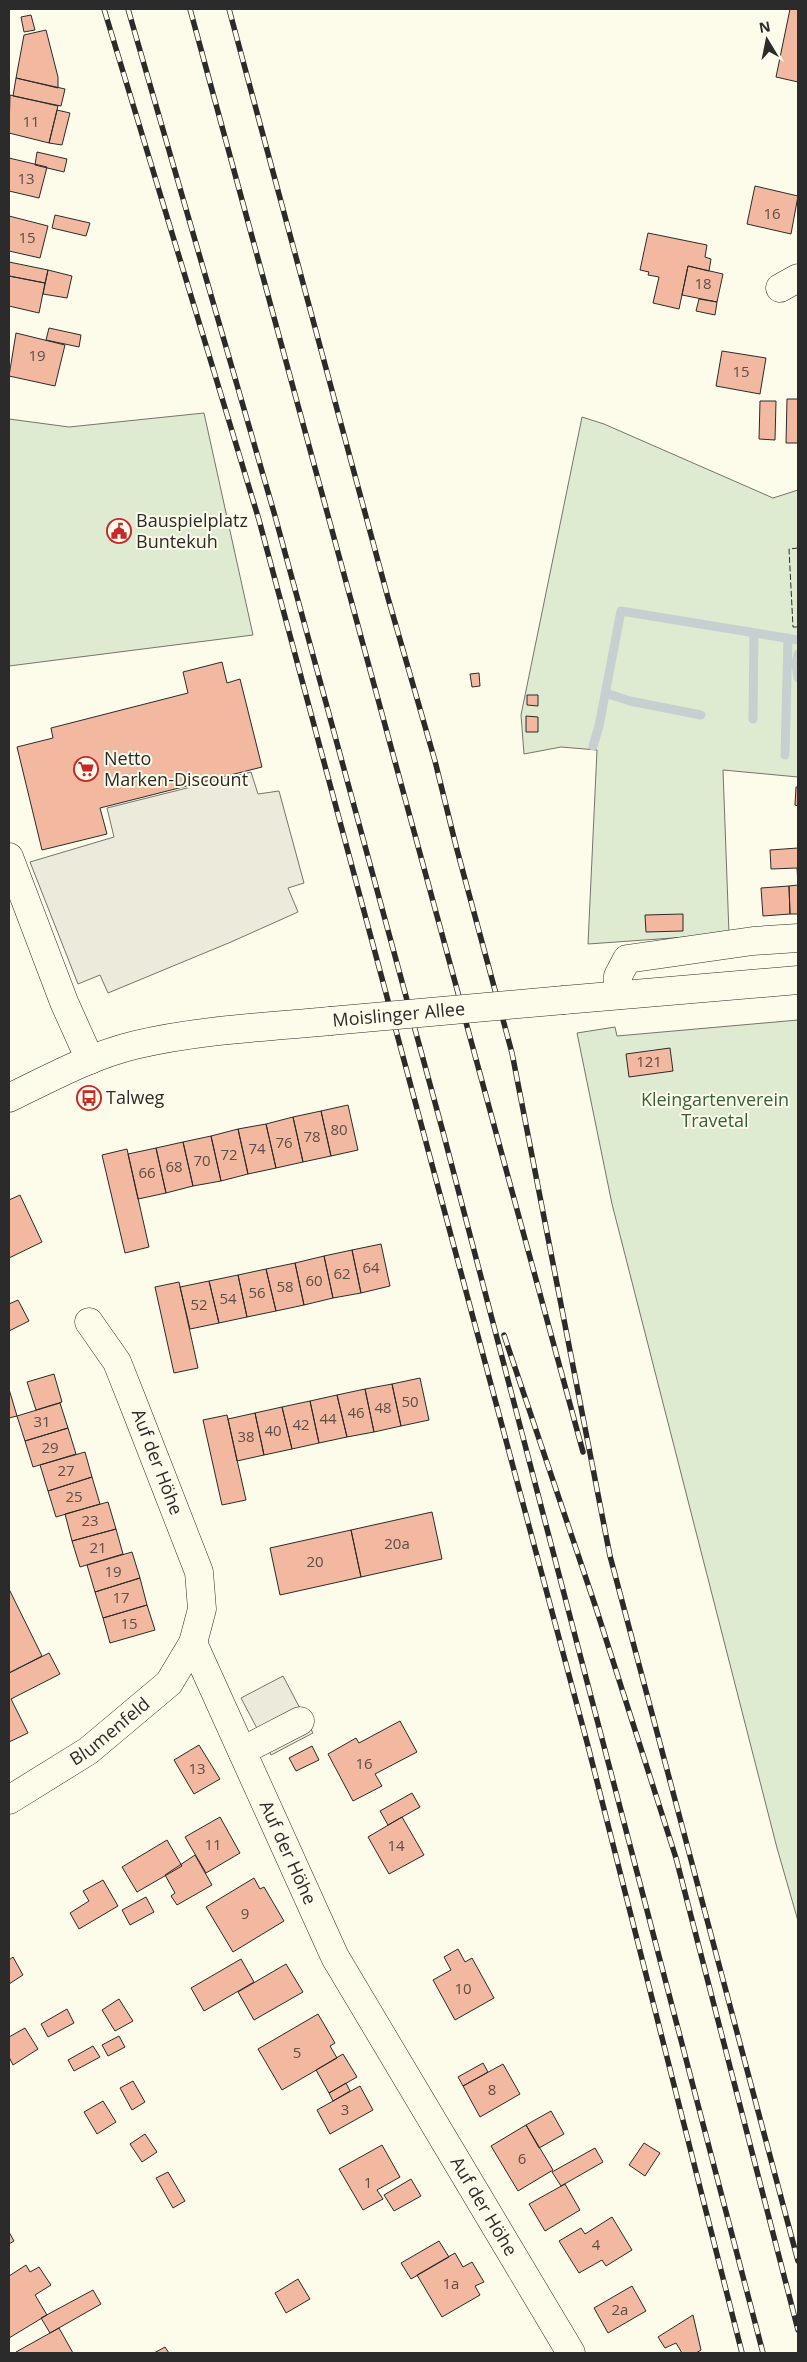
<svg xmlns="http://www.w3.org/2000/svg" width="807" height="2362" font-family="'Open Sans',sans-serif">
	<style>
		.green { fill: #deebd1; stroke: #74746e }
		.parking { fill: #eceadb; stroke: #74746e }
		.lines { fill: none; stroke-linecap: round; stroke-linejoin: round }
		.stream { stroke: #c7d0d0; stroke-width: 9 }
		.building { fill: #f2b8a0; stroke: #2b2b2b }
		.minor-casing { stroke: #2b2b2b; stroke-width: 29 }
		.major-casing { stroke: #2b2b2b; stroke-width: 29 }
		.minor { stroke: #fdfbea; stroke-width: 28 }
		.major { stroke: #fdfbea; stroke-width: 28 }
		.rail-casing { stroke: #2b2b2b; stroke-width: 5.5 }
		.rail { stroke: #fdfbea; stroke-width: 4; stroke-dasharray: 11; stroke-linecap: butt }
		.major-bridge-casing { stroke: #2b2b2b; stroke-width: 29; stroke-linecap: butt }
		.major-bridge { stroke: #fdfbea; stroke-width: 28 }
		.fence { stroke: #2b2b2b; stroke-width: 1; stroke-dasharray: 6 2.5; stroke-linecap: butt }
		.labels { text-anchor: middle; stroke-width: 4; stroke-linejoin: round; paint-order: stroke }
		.number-label { font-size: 15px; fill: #5d4e48 }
		.poi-label { font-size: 18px; fill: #2b2b2b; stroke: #fdfbea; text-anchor: start }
		.street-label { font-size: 18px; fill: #2b2b2b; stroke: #fdfbea }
		.park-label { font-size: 18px; fill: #34623c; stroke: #fdfbea }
	</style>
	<rect width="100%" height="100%" fill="#fdfbea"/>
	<!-- green -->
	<path class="green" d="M204,413L253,635L9,666V419L69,427Z
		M582,417L604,424L773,498L798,490V777L723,770L729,934L588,944L597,750L561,747L524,754L521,715Z
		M798,1020V1921L777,1848L612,1204L577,1033L615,1027L617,1036Z"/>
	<!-- parking -->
	<path class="parking" d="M251,772L258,794L279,791L304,883L288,888L298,912L231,942L108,993L100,975L78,984L30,862L114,837L107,808Z
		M283,1676L313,1733L271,1755L241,1698Z"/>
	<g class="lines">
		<!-- stream -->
		<path class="stream" d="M798,654L796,664L798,678
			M605,693L630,701L701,715
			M753,719L754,634
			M593,746L599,726L621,611L798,640
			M785,755L788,638"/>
	</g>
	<!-- building -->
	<path class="building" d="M790,9H798V82L776,77Z
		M31,15L35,30L24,32L21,17Z
		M46,30L58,77V88L16,78L24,35Z
		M16,78L65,89L61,106L13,96Z
		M10,95L58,106L49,143L9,133Z
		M57,110L70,113L62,145L49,143Z
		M37,152L67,159L64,172L35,165Z
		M9,158L47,167L39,198L9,191Z
		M755,186L798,196L791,234L747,224Z
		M55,215L90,223L86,236L52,228Z
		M9,216L48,226L40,258L9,251Z
		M648,233L707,245L705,257L711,259L709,271L688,266L679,309L653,303L659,277L648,275L649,272L640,270Z
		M9,262L48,270L45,283L9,276Z
		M688,266L723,274L717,302L682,295Z
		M48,270L72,276L67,298L43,294Z
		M9,276L45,283L39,313L9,306Z
		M699,299L717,302L715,315L696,311Z
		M49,328L81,335L79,347L46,340Z
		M16,333L65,345L55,386L9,376Z
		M722,351L766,358L760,394L716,386Z
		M787,399H798V443H786Z
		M760,401H776L775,440L759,439Z
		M222,662L227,683L240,679L262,767L100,808L107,834L42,850L17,747L53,738L51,728L188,693L183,672Z
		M479,673L480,686L472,687L470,674Z
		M527,695H538V706L527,705Z
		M526,716L538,717V732H526Z
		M796,787H798V806L795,805Z
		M798,848V885L797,868L771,869L770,850Z
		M798,885V914H790L789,886Z
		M789,886L790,914L763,916L761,888Z
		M683,914V931L646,932L645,915Z
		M670,1048L673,1071L629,1077L626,1054Z
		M348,1105L358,1150L331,1156L321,1111Z
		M321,1111L331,1156L303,1162L293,1117Z
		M293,1117L303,1162L276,1168L266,1124Z
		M266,1124L276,1168L248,1174L238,1129Z
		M238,1129L248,1174L221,1181L211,1136Z
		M211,1136L221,1181L193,1186L183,1142Z
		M183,1142L193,1186L166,1193L156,1148Z
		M156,1148L166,1193L138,1199L128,1154Z
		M127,1149L149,1247L125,1253L102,1155Z
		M20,1195L42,1242L9,1258V1200Z
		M381,1244L390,1286L361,1293L352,1250Z
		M352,1250L361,1293L333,1298L324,1256Z
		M324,1256L333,1298L304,1305L295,1263Z
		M295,1263L304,1305L276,1311L266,1269Z
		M266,1269L276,1311L247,1317L238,1275Z
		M238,1275L247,1317L219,1323L209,1281Z
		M209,1281L219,1323L190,1329L180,1287Z
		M179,1282L198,1368L174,1373L155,1287Z
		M18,1300L29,1321L9,1331V1304Z
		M54,1374L62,1402L36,1410L27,1382Z
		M420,1378L429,1420L401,1426L392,1384Z
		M392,1384L401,1426L374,1432L365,1389Z
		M9,1389L17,1416L9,1418Z
		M365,1389L374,1432L347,1437L337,1395Z
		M337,1395L347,1437L319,1443L310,1401Z
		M310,1401L319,1443L292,1449L282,1407Z
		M60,1403L68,1428L25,1441L17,1416Z
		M282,1407L292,1449L264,1455L255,1413Z
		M255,1413L264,1455L237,1461L228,1419Z
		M227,1415L246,1500L222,1505L203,1420Z
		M68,1428L76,1454L33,1467L25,1441Z
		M85,1452L92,1477L48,1491L40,1465Z
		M92,1477L100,1504L56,1517L48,1491Z
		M108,1502L116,1529L72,1541L65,1514Z
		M432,1512L442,1559L361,1577L351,1530Z
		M116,1529L123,1554L80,1567L72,1541Z
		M351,1530L361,1577L280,1595L270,1548Z
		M132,1552L140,1578L95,1592L87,1565Z
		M140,1578L147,1605L103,1618L95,1592Z
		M9,1589L42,1656L9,1673Z
		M147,1605L155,1630L110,1643L103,1618Z
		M49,1653L60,1674L11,1699L28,1733L9,1742V1673Z
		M400,1721L417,1752L375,1774L382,1786L353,1801L328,1754L356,1738L359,1743Z
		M199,1745L220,1779L194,1794L174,1760Z
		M312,1746L319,1760L296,1771L289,1758Z
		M412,1793L420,1807L388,1825L380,1811Z
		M220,1817L240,1853L206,1873L185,1837Z
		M402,1817L424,1855L389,1874L368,1837Z
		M167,1840L182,1866L137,1892L122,1867Z
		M195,1855L212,1885L177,1905L171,1896L175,1893L165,1875Z
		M254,1878L260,1889L264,1887L284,1921L233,1952L206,1907Z
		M103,1880L118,1906L79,1929L70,1913L89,1901L83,1891Z
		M146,1897L154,1912L130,1925L122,1910Z
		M458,1949L465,1962L472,1958L494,1998L455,2020L433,1980L451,1970L444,1957Z
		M13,1957L23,1975L9,1984V1960Z
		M241,1959L254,1982L204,2011L191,1988Z
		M286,1964L303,1992L254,2020L238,1992Z
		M119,1999L133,2021L115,2031L102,2010Z
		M67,2009L74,2023L48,2037L41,2024Z
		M318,2014L335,2043L330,2046L337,2058L282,2090L258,2049Z
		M25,2028L38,2049L13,2065L9,2057V2037Z
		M119,2036L125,2047L108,2056L102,2045Z
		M93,2046L100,2057L74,2071L68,2060Z
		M343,2054L357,2077L329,2093L316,2070Z
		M483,2063L488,2072L463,2086L458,2077Z
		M503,2064L520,2094L480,2117L463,2086Z
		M133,2081L145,2102L132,2110L120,2088Z
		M346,2083L350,2091L333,2101L329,2093Z
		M360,2086L373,2110L330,2134L317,2110Z
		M103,2101L116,2122L97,2134L84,2112Z
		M551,2111L564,2134L539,2148L526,2125Z
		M526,2125L553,2170L518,2191L491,2146Z
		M145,2134L157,2152L142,2162L130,2144Z
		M644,2143L660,2153L645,2176L629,2165Z
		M382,2145L400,2177L377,2190L383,2199L363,2210L339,2169Z
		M595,2148L603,2162L561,2186L552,2172Z
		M168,2172L185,2201L173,2208L156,2178Z
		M411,2179L421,2196L394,2211L384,2195Z
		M565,2184L580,2210L545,2231L529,2204Z
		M612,2217L632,2250L606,2266L602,2260L579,2273L559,2241L581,2228L585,2234Z
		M9,2232L14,2241L9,2244Z
		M439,2241L449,2257L411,2279L401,2263Z
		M455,2253L463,2267L472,2262L484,2282L475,2286L480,2295L442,2317L417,2275Z
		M26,2265L30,2272L39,2267L51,2285L35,2295L47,2315L9,2338V2276Z
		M298,2279L310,2299L286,2313L275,2293Z
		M632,2286L646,2311L608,2333L594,2308Z
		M93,2290L101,2304L50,2333L41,2318Z
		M693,2315L701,2350L696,2353H682L676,2343L665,2348L658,2337Z
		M59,2328L73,2353H17L16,2352Z
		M165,2347L169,2353H154Z"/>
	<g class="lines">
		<defs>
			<g id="minor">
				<path d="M780,288L798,278"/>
				<path d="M9,857L64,1002L90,1060"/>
				<path d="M618,995V976L627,959L753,941L798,938"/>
				<path id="s1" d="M193,1643L335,1957L571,2353"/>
				<path d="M242,1751L300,1721"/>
				<path id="s2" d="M9,1800L88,1751L169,1683L193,1643L202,1609L199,1572L134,1405L117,1362L89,1322"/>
			</g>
			<path id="major" d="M564,1000L798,980
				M9,1098C50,1078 90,1056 135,1045C198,1030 265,1027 330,1021"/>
		</defs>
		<!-- minor casing -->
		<use href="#minor" class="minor-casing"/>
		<!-- major casing -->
		<use href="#major" class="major-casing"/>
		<!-- minor -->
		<use href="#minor" class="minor"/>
		<!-- major -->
		<use href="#major" class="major"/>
		<defs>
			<path id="rail" d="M104,9L259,520L588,1746L742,2353
				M128,9L275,516L443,1132L763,2353
				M190,9L583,1452
				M229,9L388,598L435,761L456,846L512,1053L610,1556L798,2261
				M504,1335L596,1608L676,1858L798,2330"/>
		</defs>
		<!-- rail casing -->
		<use href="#rail" class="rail-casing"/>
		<!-- rail -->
		<use href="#rail" class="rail"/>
		<defs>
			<g id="major-bridge">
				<path id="s3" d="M330,1021L564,1000"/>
			</g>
		</defs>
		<!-- major-bridge casing -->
		<use href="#major-bridge" class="major-bridge-casing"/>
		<!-- major-bridge -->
		<use href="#major-bridge" class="major-bridge"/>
		<!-- fence -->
		<path class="fence" d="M798,548L789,549L793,627H798"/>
	</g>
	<!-- icons -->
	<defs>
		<symbol id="civic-ring" viewBox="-11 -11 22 22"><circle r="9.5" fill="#fdfbea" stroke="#c62828" stroke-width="1.5"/><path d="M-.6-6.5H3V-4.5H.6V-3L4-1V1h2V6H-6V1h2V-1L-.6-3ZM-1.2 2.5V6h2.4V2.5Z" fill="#c62828"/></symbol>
		<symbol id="supermarket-ring" viewBox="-11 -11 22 22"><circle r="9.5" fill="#fdfbea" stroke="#c62828" stroke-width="1.5"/><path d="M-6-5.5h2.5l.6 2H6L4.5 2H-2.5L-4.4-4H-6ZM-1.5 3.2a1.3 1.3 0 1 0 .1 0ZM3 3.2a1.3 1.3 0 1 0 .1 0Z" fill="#c62828"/></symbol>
		<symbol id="bus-ring" viewBox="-11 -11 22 22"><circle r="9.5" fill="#fdfbea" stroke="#c62828" stroke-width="1.5"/><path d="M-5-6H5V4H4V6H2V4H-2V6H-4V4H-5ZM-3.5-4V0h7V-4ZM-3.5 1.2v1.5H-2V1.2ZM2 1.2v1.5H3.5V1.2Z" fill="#c62828"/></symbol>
	</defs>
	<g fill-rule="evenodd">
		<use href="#civic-ring" x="105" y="517" width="28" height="28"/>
		<use href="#supermarket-ring" x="72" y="755" width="28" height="28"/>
		<use href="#bus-ring" x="75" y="1084" width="28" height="28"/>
	</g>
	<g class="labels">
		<!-- number labels -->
		<g class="number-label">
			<text x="31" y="127">11</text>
			<text x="26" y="184">13</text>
			<text x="772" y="219">16</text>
			<text x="27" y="243">15</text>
			<text x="703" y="289">18</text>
			<text x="37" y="361">19</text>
			<text x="741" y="377">15</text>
			<text x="649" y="1067">121</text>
			<text x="339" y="1135">80</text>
			<text x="312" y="1142">78</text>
			<text x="284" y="1148">76</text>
			<text x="257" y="1154">74</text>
			<text x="229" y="1160">72</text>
			<text x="202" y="1166">70</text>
			<text x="174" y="1172">68</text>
			<text x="147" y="1178">66</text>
			<text x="371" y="1273">64</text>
			<text x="342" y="1279">62</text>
			<text x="314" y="1286">60</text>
			<text x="285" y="1292">58</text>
			<text x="257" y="1298">56</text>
			<text x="228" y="1304">54</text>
			<text x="199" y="1310">52</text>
			<text x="410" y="1407">50</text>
			<text x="383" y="1413">48</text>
			<text x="356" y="1418">46</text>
			<text x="328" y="1424">44</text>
			<text x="42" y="1427">31</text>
			<text x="301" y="1430">42</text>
			<text x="273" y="1436">40</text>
			<text x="246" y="1442">38</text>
			<text x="50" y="1453">29</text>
			<text x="66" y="1476">27</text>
			<text x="74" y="1502">25</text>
			<text x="90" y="1526">23</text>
			<text x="397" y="1549">20a</text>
			<text x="98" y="1553">21</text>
			<text x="315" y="1567">20</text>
			<text x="113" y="1577">19</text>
			<text x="121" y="1603">17</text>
			<text x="129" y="1629">15</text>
			<text x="364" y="1769">16</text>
			<text x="197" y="1774">13</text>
			<text x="213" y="1850">11</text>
			<text x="396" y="1851">14</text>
			<text x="245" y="1919">9</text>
			<text x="463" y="1994">10</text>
			<text x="297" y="2058">5</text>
			<text x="492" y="2095">8</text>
			<text x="345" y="2115">3</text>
			<text x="522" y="2164">6</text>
			<text x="368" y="2188">1</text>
			<text x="596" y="2250">4</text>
			<text x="451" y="2289">1a</text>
			<text x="620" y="2315">2a</text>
		</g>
		<!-- poi labels -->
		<g class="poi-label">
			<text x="136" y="527">Bauspielplatz<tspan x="136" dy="21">Buntekuh</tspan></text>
			<text x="104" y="765">Netto<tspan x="104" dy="21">Marken-Discount</tspan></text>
			<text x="106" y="1104">Talweg</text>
		</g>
		<!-- street labels -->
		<g class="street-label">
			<text dy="6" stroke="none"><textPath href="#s3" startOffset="69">Moislinger Allee</textPath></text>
			<text transform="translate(157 1462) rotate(69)" y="6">Auf der Höhe</text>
			<text dy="6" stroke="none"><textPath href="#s2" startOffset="122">Blumenfeld</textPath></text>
			<text dy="6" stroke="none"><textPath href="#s1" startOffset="230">Auf der Höhe</textPath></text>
			<text dy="6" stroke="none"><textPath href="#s1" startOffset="635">Auf der Höhe</textPath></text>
		</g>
		<!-- park labels -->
		<g class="park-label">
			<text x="715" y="1106">Kleingartenverein<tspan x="715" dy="21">Travetal</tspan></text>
		</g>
	</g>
	<!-- border -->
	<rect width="807" height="2362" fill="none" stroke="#2b2b2b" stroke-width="20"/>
	<!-- north arrow -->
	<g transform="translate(767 40) rotate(350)" stroke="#fdfbea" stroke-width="4" paint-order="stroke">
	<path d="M0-4L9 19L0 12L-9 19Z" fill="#2b2b2b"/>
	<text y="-8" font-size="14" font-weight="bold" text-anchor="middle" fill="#2b2b2b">N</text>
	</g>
</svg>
